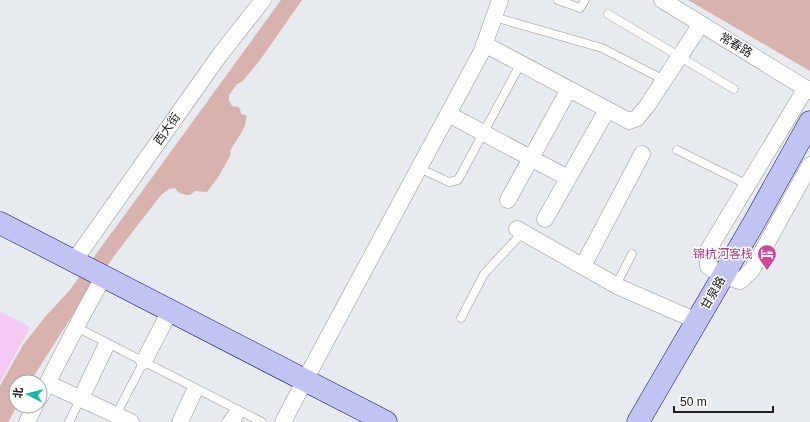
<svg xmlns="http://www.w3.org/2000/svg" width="810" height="422" font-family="Arial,'Noto Sans SC',sans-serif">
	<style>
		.park { fill: #f4c9f4 }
		.water { fill: #d8b2ac }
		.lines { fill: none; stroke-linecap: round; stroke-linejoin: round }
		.lane-casing { stroke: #949494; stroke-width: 9 }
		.street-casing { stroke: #949494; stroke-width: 17 }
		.secondary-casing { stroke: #12116d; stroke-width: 23 }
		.lane { stroke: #fff; stroke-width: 8 }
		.street { stroke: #fff; stroke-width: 16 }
		.secondary { stroke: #c1c3f3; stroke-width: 22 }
		.labels { text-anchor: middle; stroke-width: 3; stroke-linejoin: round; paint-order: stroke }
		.street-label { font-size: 12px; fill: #202020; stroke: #fff }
		.hotel-label { font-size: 12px; fill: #b23c85; stroke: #fff; text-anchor: end }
	</style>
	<rect width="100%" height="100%" fill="#e7ebef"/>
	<!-- park -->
	<path class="park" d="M0,312L30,327L0,382Z"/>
	<!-- water -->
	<path class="water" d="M281,0H302L260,60L242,82L237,84L229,95V101L232,106L238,107L240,109L241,114L246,115C248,127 236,140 230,151L231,154L219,176L207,192L195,191L190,195C183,195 179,194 175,188L169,189L161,195L117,252L72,316L30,382H16V406H17L8,422H0V386L23,345L45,317L69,291L151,179Z
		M688,0H810V71Z"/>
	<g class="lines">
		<defs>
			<path id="lane" d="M558,0L580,8L585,0
				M608,14L734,89
				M494,17L602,48L664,80
				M677,150L748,185
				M419,168L449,182L458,180L521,63
				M616,285L632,254
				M461,318L484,274L523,232
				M76,327L262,422
				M116,415L144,361
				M69,422L81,398"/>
			<path id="street" d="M662,0L810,91
				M484,44L629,121L637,118L647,106L701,24
				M806,88L707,252L708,266L723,276L740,281L752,270L810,165
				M448,114L568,178
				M508,200L569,89
				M545,219L607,110
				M517,229L619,287L697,321
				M74,261L219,56L263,0
				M583,266L642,154
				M144,361L170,311
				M47,383L131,422
				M40,397L84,312L104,276
				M81,398L105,348
				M27,422L35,406
				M180,422L193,394
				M231,422L235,416
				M283,422L305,380L482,51L500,0"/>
			<path id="secondary" d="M0,223L386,422
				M638,422L755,221L810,122"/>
		</defs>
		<!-- lane casing -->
		<use href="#lane" class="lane-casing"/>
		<!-- street casing -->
		<use href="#street" class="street-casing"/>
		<!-- secondary casing -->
		<use href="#secondary" class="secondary-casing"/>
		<!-- lane -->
		<use href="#lane" class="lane"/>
		<!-- street -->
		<use href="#street" class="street"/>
		<!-- secondary -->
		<use href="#secondary" class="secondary"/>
	</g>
	<!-- icons -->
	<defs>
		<symbol id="hotel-pin" viewBox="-11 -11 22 30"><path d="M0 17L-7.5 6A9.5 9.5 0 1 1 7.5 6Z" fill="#d1479c" stroke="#fff"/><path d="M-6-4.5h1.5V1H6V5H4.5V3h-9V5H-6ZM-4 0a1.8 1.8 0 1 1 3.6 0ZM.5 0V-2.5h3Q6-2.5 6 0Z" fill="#fff"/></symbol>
	</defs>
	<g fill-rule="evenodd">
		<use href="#hotel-pin" x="756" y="243" width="22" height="30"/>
	</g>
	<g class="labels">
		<!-- street labels -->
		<g class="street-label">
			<text transform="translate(736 45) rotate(31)" y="4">常春路</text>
			<text transform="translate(167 129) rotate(-55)" y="4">西大街</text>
			<text transform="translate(713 293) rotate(-60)" y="4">甘泉路</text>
		</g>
		<!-- hotel labels -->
		<g class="hotel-label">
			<text x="753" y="258">锦杭河客栈</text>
		</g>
	</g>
	<!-- north arrow -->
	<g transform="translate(28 394) rotate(277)"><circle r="19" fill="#ffffff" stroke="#a6a6a6"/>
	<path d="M0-3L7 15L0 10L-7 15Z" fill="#15baab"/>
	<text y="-6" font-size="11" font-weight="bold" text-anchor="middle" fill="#202020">北</text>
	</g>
	<!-- scale -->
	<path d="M674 406v6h99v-6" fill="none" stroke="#202020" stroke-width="2"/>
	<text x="680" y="406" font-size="12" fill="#202020" stroke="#ffffff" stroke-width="3" paint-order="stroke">50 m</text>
</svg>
